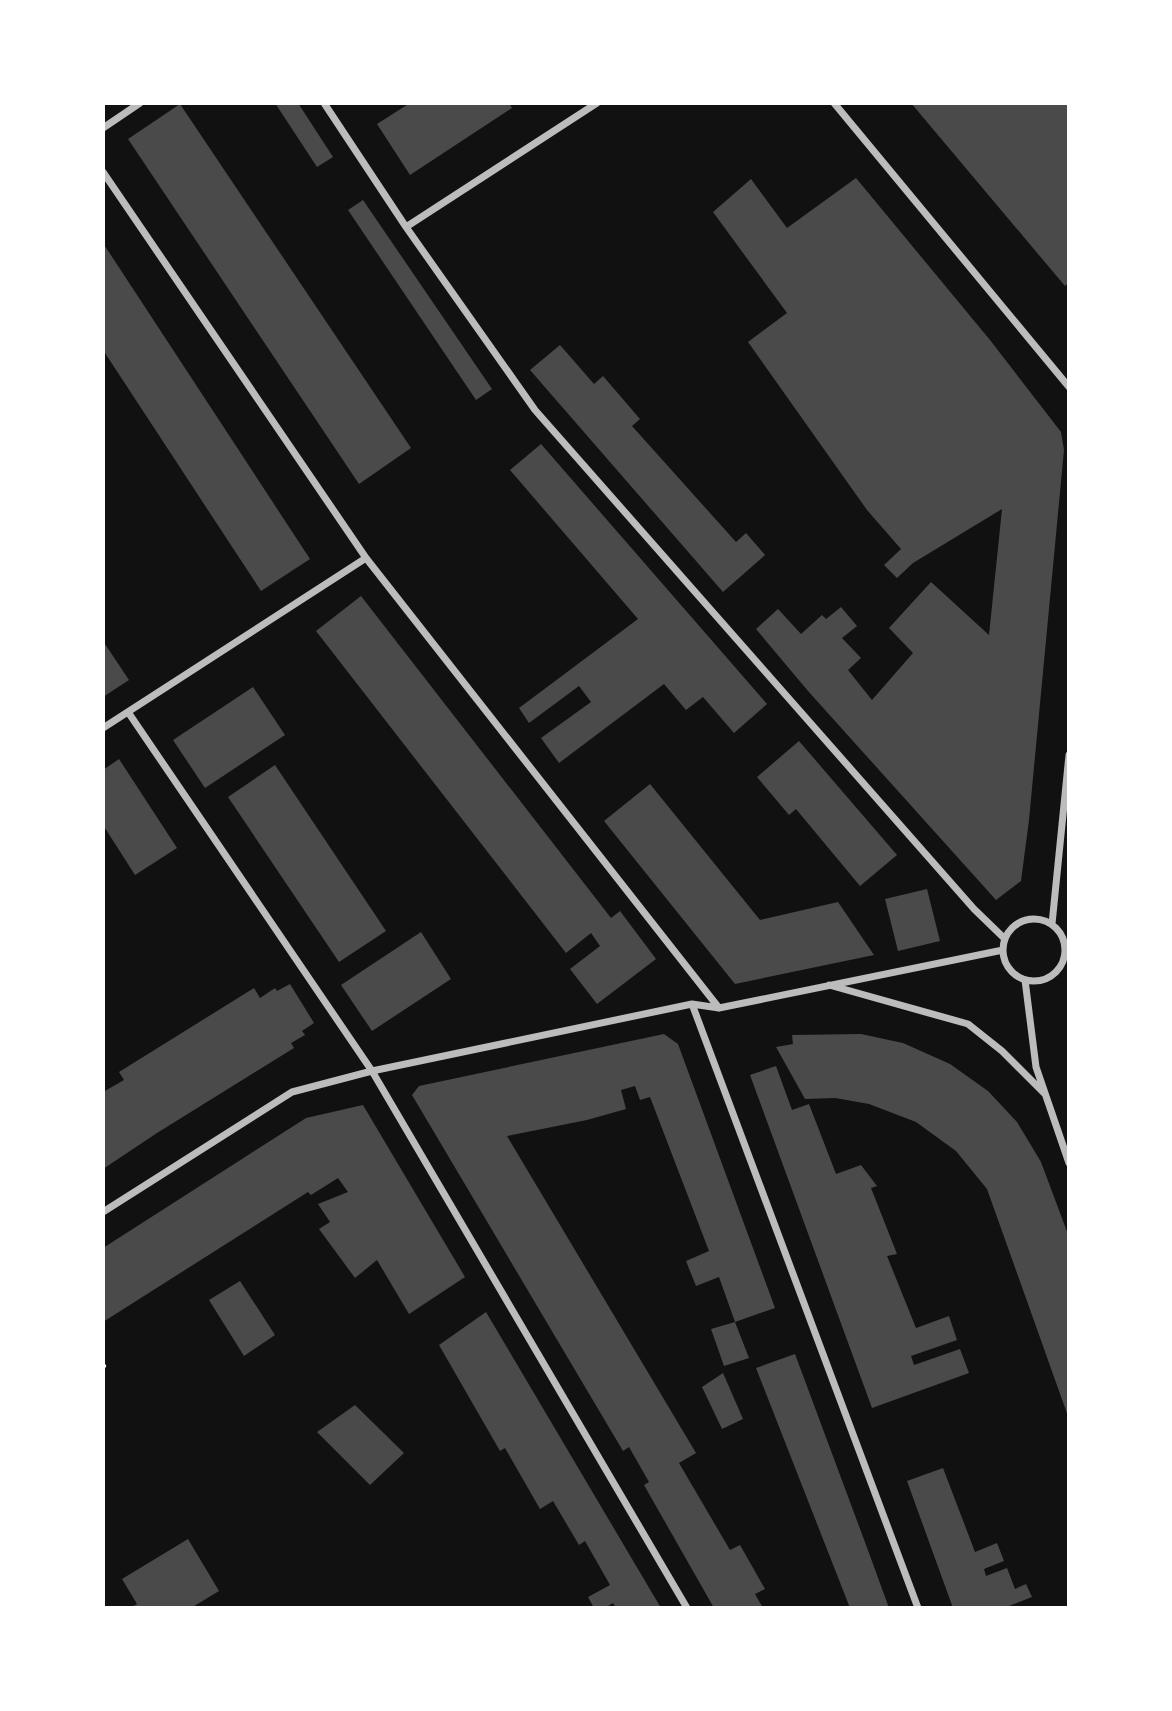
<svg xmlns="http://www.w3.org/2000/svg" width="1172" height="1711" font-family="Roboto,sans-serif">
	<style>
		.building { fill: #4a4a4a }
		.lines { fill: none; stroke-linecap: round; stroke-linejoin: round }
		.path { stroke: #f5f5f5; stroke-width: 4.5 }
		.minor { stroke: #bcbcbc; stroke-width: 7 }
	</style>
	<rect width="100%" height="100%" fill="#111"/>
	<!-- building -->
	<path class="building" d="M275,103H298L333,157L317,167Z
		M410,103H509L512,108L410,175L377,124Z
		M911,103H1069V282L1065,286Z
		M180,104L411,448L359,484L128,139Z
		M856,178L990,340L1061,432L1064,450L1029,820L1021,881L996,900L808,691L756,629L778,609L801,634L822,615L826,619L841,607L857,626L842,638L861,658L848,670L872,700L913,653L889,628L931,582L989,635L1002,509L913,563L897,578L884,565L901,549L867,510L748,342L787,313L713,212L751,179L787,228Z
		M363,200L492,389L476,400L348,210Z
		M103,243L310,559L261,591L103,350Z
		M560,345L594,384L603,376L640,419L632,426L736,542L746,533L765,555L723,592L530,370Z
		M541,444L767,704L734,733L703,697L686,710L664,684L559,763L541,738L591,702L579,686L529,723L519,708L638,619L510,470Z
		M361,596L611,918L620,911L656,959L597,1004L570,969L600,946L591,933L566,953L316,631Z
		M103,641L129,680L103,697Z
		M253,687L285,735L205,788L173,740Z
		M799,741L897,855L860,886L796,809L789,815L757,777Z
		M119,759L177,848L135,875L103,825V770Z
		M275,765L386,931L339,962L228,797Z
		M650,784L760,920L838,902L874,955L735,984L604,821Z
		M927,889L940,941L898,951L885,899Z
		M421,932L451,979L372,1031L341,985Z
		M290,984L314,1023L302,1031L305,1035L291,1043L294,1048L157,1133L103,1169V1092L124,1080L119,1072L254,988L260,998L275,988L277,991Z
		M664,1034L678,1044L775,1308L735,1322L749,1358L724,1366L711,1329L735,1322L719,1277L696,1286L686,1261L709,1251L650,1097L640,1100L635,1086L621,1090L626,1109L587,1120L507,1136L696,1453L679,1463L730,1550L740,1545L765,1589L755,1594L763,1608H714L644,1485L649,1482L629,1447L623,1451L412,1095L419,1086Z
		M861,1034L903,1043L950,1064L988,1091L1017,1122L1041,1162L1069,1237V1419L987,1189L956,1151L916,1122L869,1104L835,1098L805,1099L776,1047L793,1044L792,1035Z
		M776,1066L792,1110L809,1104L836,1174L861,1165L877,1186L871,1188L897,1254L887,1256L916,1328L949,1316L957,1340L911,1356L914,1365L960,1349L969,1373L872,1408L750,1075Z
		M363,1105L465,1277L409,1314L377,1260L355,1278L319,1229L330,1222L318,1204L348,1192L338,1178L311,1195L308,1192L103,1322V1248L306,1118Z
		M240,1281L275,1335L244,1356L209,1300Z
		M486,1312L515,1361L661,1608H616L613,1603L605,1608H594L588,1597L610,1585L585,1541L579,1545L553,1501L540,1509L505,1448L500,1451L439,1345Z
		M795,1354L869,1553L889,1608H850L756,1368Z
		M723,1373L743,1419L722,1429L702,1387Z
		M355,1405L404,1453L370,1485L317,1432Z
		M943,1468L975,1552L997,1543L1004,1561L984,1569L986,1576L1007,1568L1015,1589L1026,1584L1032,1597L1004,1608H953L907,1481Z
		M188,1539L219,1591L191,1608H130L137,1604L122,1579Z"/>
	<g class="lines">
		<!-- path -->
		<path class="path" d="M103,1365L104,1366"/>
		<!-- minor -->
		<path class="minor" d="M324,103L406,227L535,410L974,909L1005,939
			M834,103L1069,387
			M103,128L140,103
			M103,172L366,558L719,1008
			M406,227L597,103
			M128,712L372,1071L687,1608
			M103,728L366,558
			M1003 950a31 31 0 1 1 62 0a31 31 0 1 1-62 0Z
			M1052,924L1069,755
			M1025,980L1036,1067L1069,1163
			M829,985L968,1024L1002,1051L1044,1093
			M692,1004L918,1608
			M103,1212L292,1092L372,1071L692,1004L719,1008L1003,950"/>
	</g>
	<!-- border -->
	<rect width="1172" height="1711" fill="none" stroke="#ffffff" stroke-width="210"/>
</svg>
